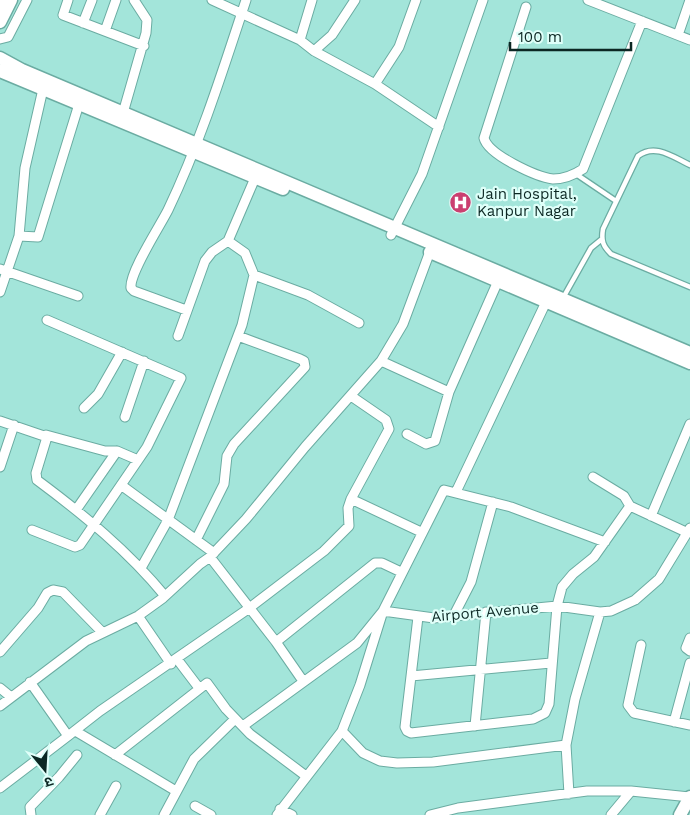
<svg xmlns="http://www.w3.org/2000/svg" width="690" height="815" font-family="'Work Sans','Noto Sans Devanagari',sans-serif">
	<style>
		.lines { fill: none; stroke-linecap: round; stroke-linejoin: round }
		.lane-casing { stroke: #6baca2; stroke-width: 7 }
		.street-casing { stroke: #6baca2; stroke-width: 11 }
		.secondary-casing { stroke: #6baca2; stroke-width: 15 }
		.highway-casing { stroke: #6baca2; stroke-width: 19 }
		.lane { stroke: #fff; stroke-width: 4.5 }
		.street { stroke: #fff; stroke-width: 9 }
		.secondary { stroke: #fff; stroke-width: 12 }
		.highway { stroke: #fff; stroke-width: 16 }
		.labels { text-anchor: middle; stroke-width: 4.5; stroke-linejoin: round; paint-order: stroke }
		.poi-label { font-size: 15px; fill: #0b2723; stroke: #dffff9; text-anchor: start }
		.street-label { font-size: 15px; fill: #0b2723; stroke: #dffff9 }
	</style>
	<rect width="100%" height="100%" fill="#a3e5da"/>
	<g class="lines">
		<defs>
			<path id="lane" d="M690,165C673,157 655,143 638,156L603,229C601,241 603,246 611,254L690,287
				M576,174L616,201
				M563,298L591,248L602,239"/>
			<path id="street" d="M68,0L63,15L144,46
				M212,0L300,40L314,51L375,84L399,47L416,0
				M588,0L690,40
				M526,7L484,138C488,155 537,177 553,179C564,179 574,175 583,169L642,21
				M83,23L92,0
				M105,31L116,0
				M678,35L690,0
				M0,39L8,37L27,0
				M300,40L312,0
				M314,51L332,35L355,0
				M375,84L439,127
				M123,113L146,33L147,20L134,0
				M391,235L422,174L483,0
				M19,236L38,237L79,104
				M0,269L78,296
				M254,275L308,295L359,323
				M0,292L19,236L25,168L43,89
				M186,310L134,291L131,288C129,273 160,226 168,210C200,143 223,70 246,0
				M178,336L205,261L212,252L228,241L255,178
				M381,361L449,392
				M84,408L98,394L122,352
				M125,417L144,361
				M0,421L47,437L36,473L37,480C84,515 128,551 165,596
				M407,434L426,444L435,441L449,392L498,281
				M46,435L105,451H117
				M0,467L14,425
				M593,477L624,496L630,506
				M121,485L214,553
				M456,492L546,302
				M351,499L421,532
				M76,510L117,451L138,460
				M651,516L690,424
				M32,530L75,547L80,545L147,447L181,378L47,320
				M196,540L224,484L227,456L234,444L305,367L304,361L300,359L238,336
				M210,557L276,642L303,681
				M141,568L168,520L242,325L254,275L245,253L228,241
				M138,616L171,664
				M418,617L405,727L407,731L411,733L533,719L545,713L549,704L557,606L562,587L573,574L594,557L630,506L686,532
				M453,617L471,582L493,502
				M690,638L686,648L690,651
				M276,642L375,563H382L401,572
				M641,645L628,705L634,713L690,725
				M0,652L38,608L47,593L53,590L63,592L102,632
				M177,659L199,688
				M411,676L551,663
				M30,682L68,736L100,711L248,609L324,551L349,526L348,508L351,499L389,429L386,420L351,396
				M0,688L11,697
				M0,706L86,641L138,616L163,598L200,564L210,557L246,519L305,447L381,361L403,324L432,246
				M674,722L690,663
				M243,726L357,643L383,611L444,490L511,507L605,542
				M475,726L486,612
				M342,731L363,753L380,761L397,763L433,762L566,745
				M77,732L176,791
				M115,755L207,683L226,709L250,734L306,776
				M0,788L68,736
				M569,794L566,745L575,699L600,612
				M195,806L211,815
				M280,809L292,815
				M31,815L30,807L59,777L77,755
				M100,815L116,786
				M164,815L194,759L235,719
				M277,815L342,731L360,685L383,611L434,618L557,606L600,612L611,611L635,600L659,579L690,528
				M430,815L458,808L587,791H631L690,797
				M611,815L631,791"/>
			<path id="secondary" d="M0,22L11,0
				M0,58L22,70L690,353
				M0,71L283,189
				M430,252L690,363
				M680,815L690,797"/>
			<path id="highway" d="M0,4L2,0"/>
		</defs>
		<!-- lane casing -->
		<use href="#lane" class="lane-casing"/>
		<!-- street casing -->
		<use href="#street" class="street-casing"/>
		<!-- secondary casing -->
		<use href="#secondary" class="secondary-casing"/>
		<!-- highway casing -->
		<use href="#highway" class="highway-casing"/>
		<!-- lane -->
		<use href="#lane" class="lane"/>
		<!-- street -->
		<use href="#street" class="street"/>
		<!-- secondary -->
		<use href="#secondary" class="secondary"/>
		<!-- highway -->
		<use href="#highway" class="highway"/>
	</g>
	<!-- icons -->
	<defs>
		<symbol id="hospital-disc" viewBox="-11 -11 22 22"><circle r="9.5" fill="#cb3f70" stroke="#dffff9"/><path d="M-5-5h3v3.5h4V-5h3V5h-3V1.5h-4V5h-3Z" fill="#fff"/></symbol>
	</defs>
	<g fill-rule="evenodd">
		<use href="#hospital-disc" x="448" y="190" width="25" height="25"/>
	</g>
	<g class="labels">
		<!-- poi labels -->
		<g class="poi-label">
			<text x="477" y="199">Jain Hospital,<tspan x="477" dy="17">Kanpur Nagar</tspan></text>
		</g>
		<!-- street labels -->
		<g class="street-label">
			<text transform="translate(485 612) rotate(-5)" y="5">Airport Avenue</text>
		</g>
	</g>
	<!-- north arrow -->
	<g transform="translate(45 770) rotate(162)" stroke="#dffff9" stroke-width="4" paint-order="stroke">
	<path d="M0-4L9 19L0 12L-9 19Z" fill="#0b2723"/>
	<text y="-8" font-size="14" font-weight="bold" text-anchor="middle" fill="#0b2723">उ</text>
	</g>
	<!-- scale -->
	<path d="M510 42v8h121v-8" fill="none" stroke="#0b2723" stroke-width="2.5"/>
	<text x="518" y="42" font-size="15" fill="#0b2723" stroke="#dffff9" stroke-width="4" paint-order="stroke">100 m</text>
</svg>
